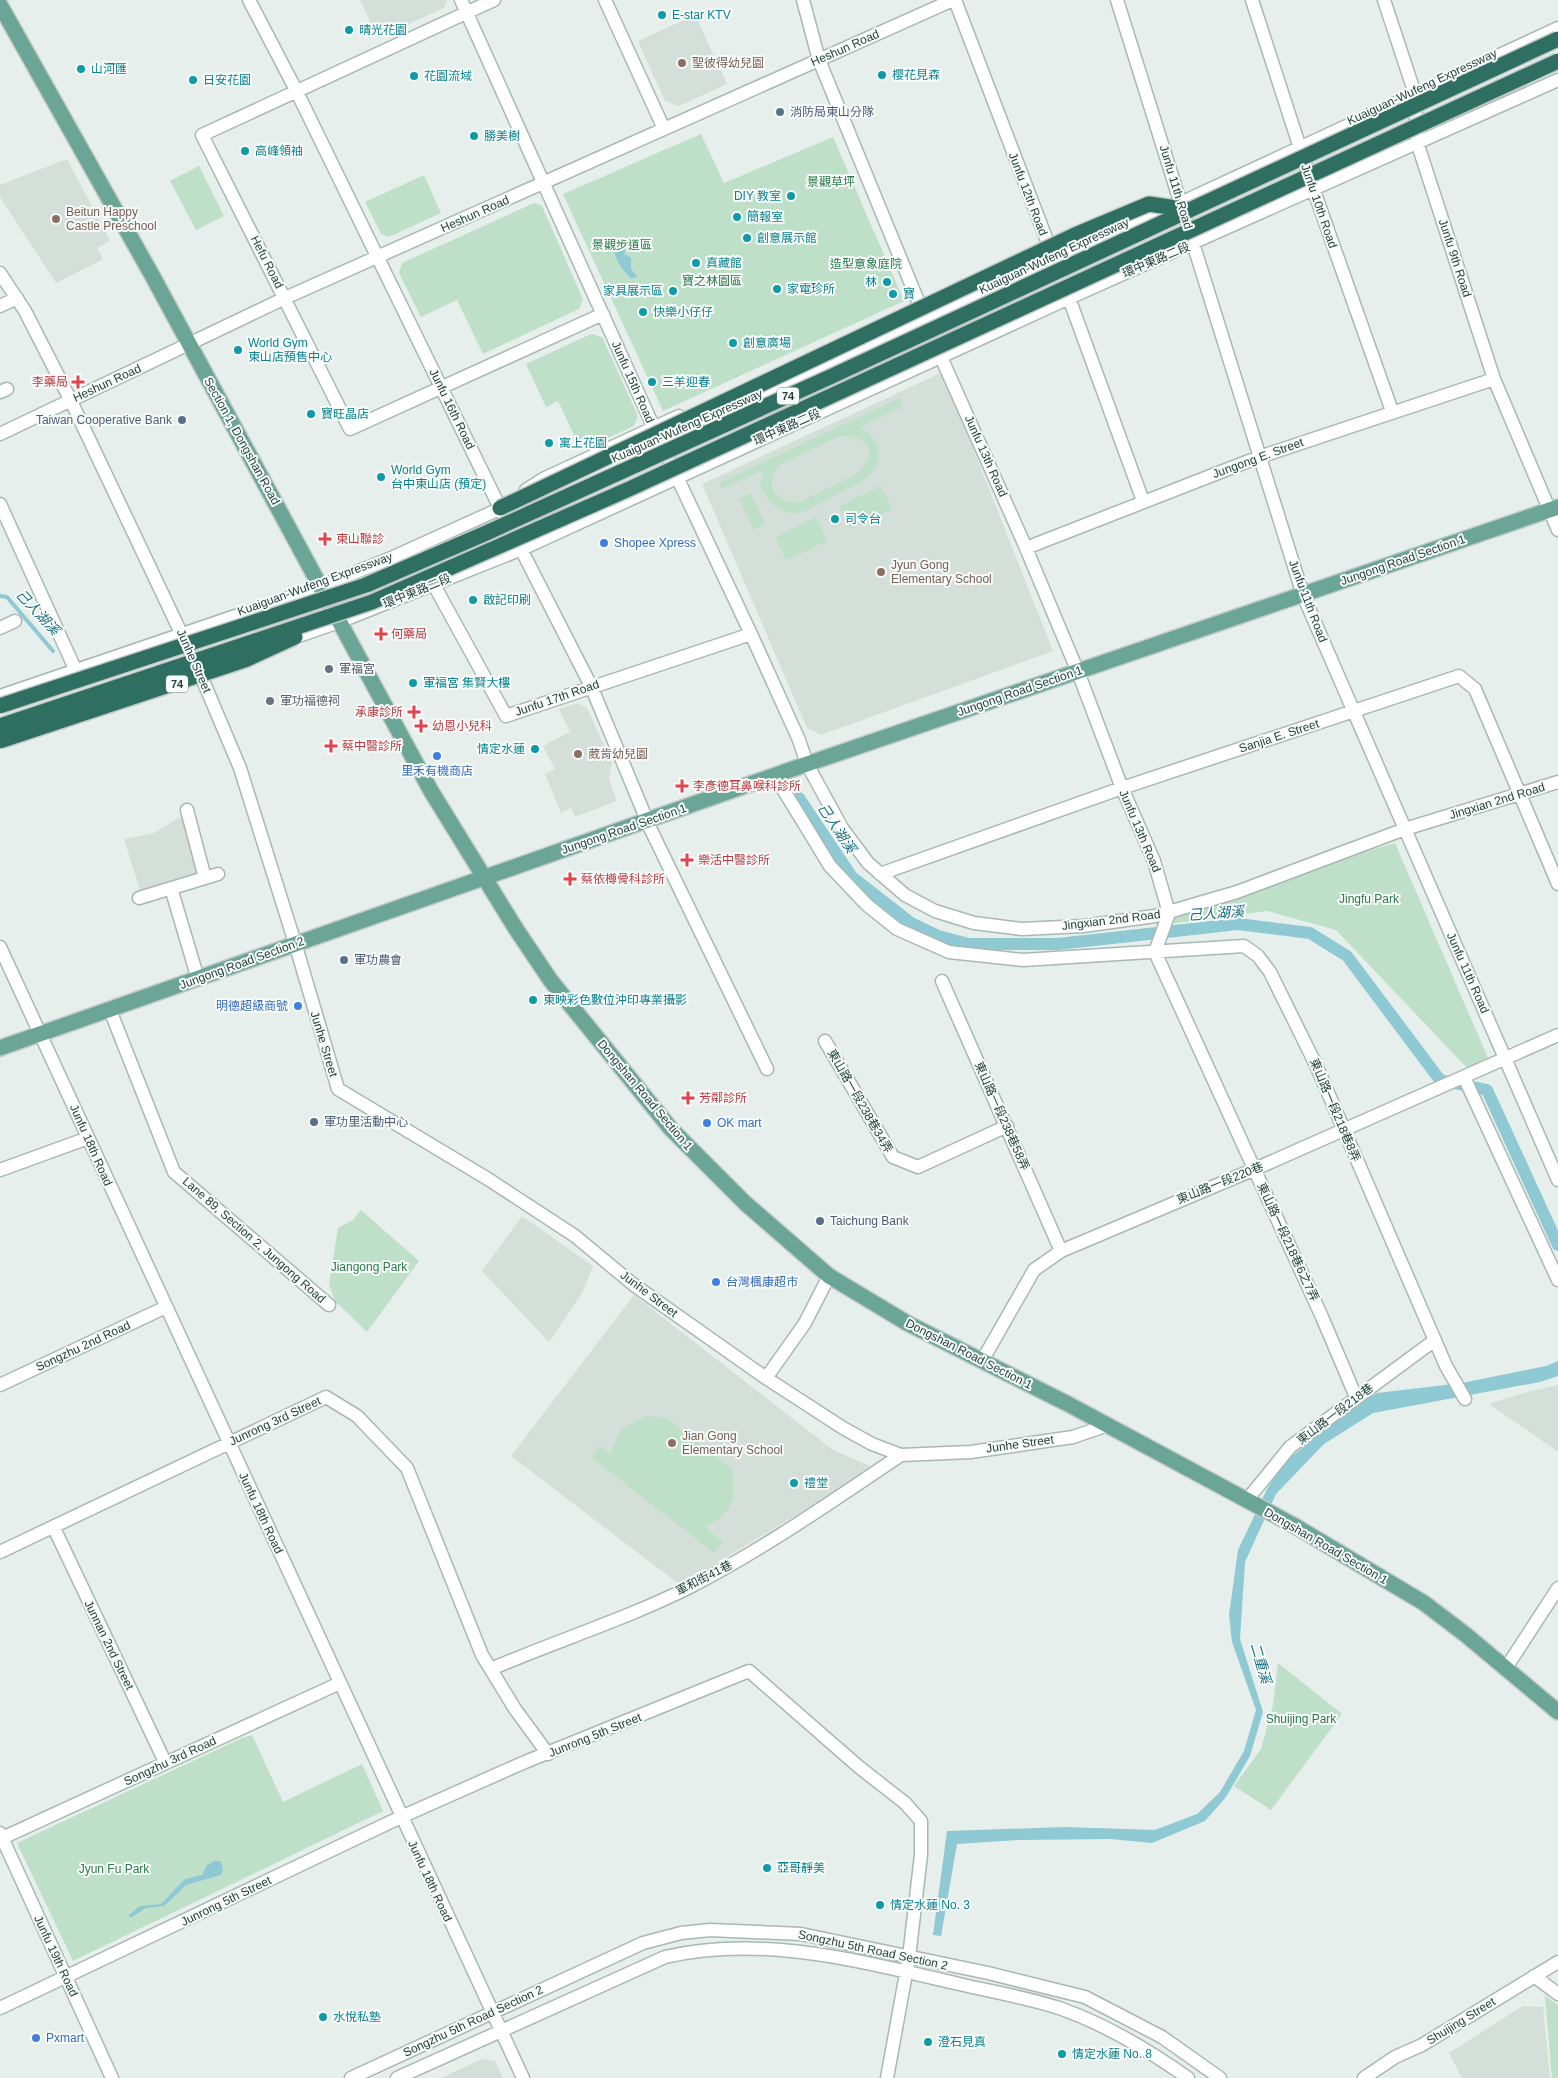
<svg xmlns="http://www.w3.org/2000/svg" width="1558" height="2078" font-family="Arial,'Noto Sans TC',sans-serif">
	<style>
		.built { fill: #d4dfda }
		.green { fill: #bfe0c8; fill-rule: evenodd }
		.water { fill: #8ec9d4 }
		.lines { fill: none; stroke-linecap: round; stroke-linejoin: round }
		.stream { stroke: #8ec9d4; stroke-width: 4 }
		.canal { stroke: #8ec9d4; stroke-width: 12 }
		.minor-casing { stroke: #a8b8b2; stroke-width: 15 }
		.major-casing { stroke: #c2cac8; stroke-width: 18 }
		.minor { stroke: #fff; stroke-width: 12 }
		.major { stroke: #6aa596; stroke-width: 15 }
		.highway-bridge-casing { stroke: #c2cac8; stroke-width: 18; stroke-linecap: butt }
		.highway-bridge { stroke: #2f6f62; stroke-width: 15 }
		.culture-dot { fill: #0f9aa8; stroke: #f7fbf9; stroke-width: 2 }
		.education-dot { fill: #8d6e63; stroke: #f7fbf9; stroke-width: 2 }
		.service-dot { fill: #5c6f8a; stroke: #f7fbf9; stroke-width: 2 }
		.health-dot { fill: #e0444e; stroke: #f7fbf9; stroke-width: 2 }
		.shop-dot { fill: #3f7fe0; stroke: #f7fbf9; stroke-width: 2 }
		.worship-dot { fill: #6b7280; stroke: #f7fbf9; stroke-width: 2 }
		.labels { text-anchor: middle; stroke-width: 4; stroke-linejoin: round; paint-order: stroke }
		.shield { fill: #f7fbf9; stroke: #637a73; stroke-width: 1 }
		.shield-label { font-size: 11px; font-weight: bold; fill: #24423a }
		.culture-label { font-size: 12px; fill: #0d838f; stroke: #f7fbf9; text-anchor: start }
		.street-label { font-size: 12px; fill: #24423a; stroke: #f7fbf9 }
		.education-label { font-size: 12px; fill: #785e54; stroke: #f7fbf9; text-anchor: start }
		.service-label { font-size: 12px; fill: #4e5e75; stroke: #f7fbf9; text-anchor: start }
		.park-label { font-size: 12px; fill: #2d7a4b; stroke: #f7fbf9 }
		.health-label { font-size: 12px; fill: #be3a42; stroke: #f7fbf9; text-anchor: start }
		.shop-label { font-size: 12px; fill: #366cbe; stroke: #f7fbf9; text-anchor: start }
		.worship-label { font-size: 12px; fill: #5b616d; stroke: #f7fbf9; text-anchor: start }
		.water-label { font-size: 14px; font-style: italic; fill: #1c6f80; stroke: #f7fbf9 }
	</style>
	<rect width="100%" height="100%" fill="#e6efeb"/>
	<!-- built -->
	<path class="built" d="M360,0H447L444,8L378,38Z
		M695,15L727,84L679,106L665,101L638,41Z
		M67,159L110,241L97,248L103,259L56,283L0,197V185Z
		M943,372L1053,651L821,735L807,728L702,484Z
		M577,703L587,708L612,762L609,779L617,801L575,817L571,808L561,813L545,774L555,769L543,746L570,732L559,709Z
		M185,814L201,877L141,893L124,839L154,833Z
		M522,1216L593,1266L582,1293L549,1342L482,1271Z
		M634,1295L833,1450L875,1468L680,1585L511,1456Z
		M1558,1385V1452L1489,1404L1527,1392Z
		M1523,2006L1543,2007L1550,2078H1462L1449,2053Z
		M482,2059L495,2061L503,2078H441Z"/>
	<!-- green -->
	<path class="green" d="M701,134L724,183L833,137L904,301L663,411L563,194Z
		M199,166L224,216L196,230L170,181Z
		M424,175L441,213L389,237L381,234L365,202Z
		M534,203L542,206L583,299L579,309L483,354L457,300L421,317L399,273L402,263Z
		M591,334L602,337L638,416L634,426L581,450L558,401L546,407L526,364Z
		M900,398L903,406L860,427C864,430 871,434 874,439C893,471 855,486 833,496C823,501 810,511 798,513C780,516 766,500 760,485L764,470L722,489L719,483ZM840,436C852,436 861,437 869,447L868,459L857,474L798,503L786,501L773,491C771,481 772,474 779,466Z
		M881,486L892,509L850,528L839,506Z
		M751,493L765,524L754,530L739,499Z
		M816,517L827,541L786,560L775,537Z
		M1395,843L1488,1058L1467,1068L1336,930L1267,911L1168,924L1164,910Z
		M361,1210L419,1261L367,1332L335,1301L329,1284L338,1228L353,1220Z
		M646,1416L667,1418L732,1469C737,1500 732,1513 705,1527L723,1542L714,1553L591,1457L600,1446L610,1454L621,1429Z
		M1278,1663L1342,1714L1271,1810L1234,1786L1261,1749L1273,1705Z
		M252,1735L283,1802L362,1764L383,1811L73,1961L17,1843L242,1738Z
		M1545,1996L1558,2005V2078H1552Z"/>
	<!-- water -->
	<path class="water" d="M624,240L628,243L624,254L631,258V269L637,276L635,278H631C622,271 612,255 614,243Z
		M1558,1361V1376L1540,1382L1373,1413L1324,1444L1276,1494L1245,1562L1240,1639L1263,1712L1250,1756L1226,1797L1205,1821L1152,1843L1111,1839L1018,1840L957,1844L941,1936L933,1935L947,1831L1065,1827L1155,1830L1197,1814L1220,1792L1244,1751L1256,1710L1232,1642L1229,1615L1238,1550L1268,1487L1287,1460L1357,1404L1377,1393L1462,1383L1546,1366Z
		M214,1861H220C223,1867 224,1869 221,1875L186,1885L164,1906L146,1908L130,1918L129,1915L140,1906L161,1904L185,1879L202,1875L207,1865Z"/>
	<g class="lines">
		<!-- stream -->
		<path class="stream" d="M0,596L7,597L53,651"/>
		<!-- canal -->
		<path class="canal" d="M799,798L852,877L911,923L938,936L969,944H1058L1238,924L1310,933L1347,956L1440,1080L1487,1090L1558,1245"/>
		<defs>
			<path id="minor" d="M249,0L296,90L500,508L591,686L651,830L767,1069
				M461,0L653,426L751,634L799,740L807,764L842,828L868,863L905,895L935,911L974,923L1022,929L1083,926L1155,916L1237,892L1405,829L1558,782
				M494,0L202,135L350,429L603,314
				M605,0L664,129
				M803,0L819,60L941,357L1026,548L1078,672L1122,788L1154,861L1169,913L1155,952
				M955,0L1069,298L1143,501
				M1117,0L1303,595L1558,1180
				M1252,0L1313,188L1392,411
				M1384,0L1415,94L1417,142L1494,379L1558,530
				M0,273L25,311L71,401L199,671L240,768L295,943L338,1089L488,1179L575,1236L634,1285L766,1378L843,1428L872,1444L901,1455L971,1452L1073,1437L1108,1425
				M0,306L17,298
				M0,392L7,389
				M0,434L285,298L953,0
				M564,486L1054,257L1189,199L1558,28
				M526,490L543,479L679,416
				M0,504L76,671
				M1026,548L1259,457L1494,379
				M434,585L506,716L751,634
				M0,628L15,621
				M287,640L339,622L522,549L1069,298L1558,80
				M0,696L309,591L389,559L508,505
				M775,776L830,866L867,905L897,929L949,952L1023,960L1244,946L1258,956L1270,972L1316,1065L1446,1366L1465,1399
				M187,810L205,878
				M880,874L1122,788L1459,676L1475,689L1558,884
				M171,888L198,979
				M139,898L218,874
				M0,947L523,2078
				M1155,952L1322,1317L1356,1397
				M942,981L1061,1251
				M110,1010L174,1172L329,1305
				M825,1041L893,1157L918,1167L1007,1126
				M1464,1077L1558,1280
				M0,1170L88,1138
				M982,1361L1034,1270L1061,1251L1255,1169L1558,1035
				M766,1378L805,1323L829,1276
				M0,1385L166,1307
				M1247,1500L1290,1447L1435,1340
				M54,1528L165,1762
				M0,1552L326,1397L357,1416L407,1468L482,1655L515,1709L548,1754
				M1506,1668L1558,1588
				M491,1669C556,1641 626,1619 690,1587C764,1549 832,1501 901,1455
				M0,1833L112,2078
				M0,1839L340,1683
				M1534,1976L1558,1994
				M0,2008L401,1817L525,1762L749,1671L859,1767L905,1803L921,1821V1855L909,1957L887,2078
				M351,2078L643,1943L681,1933L710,1930L801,1934L988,1973L1085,1997L1162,2037L1220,2078
				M397,2078L665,1957C763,1934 864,1962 959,1984C993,1992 1030,1998 1062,2009C1106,2025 1150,2051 1188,2078
				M1364,2078L1395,2057L1422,2045L1558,1962"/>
			<path id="major" d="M0,5L153,277L431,791L516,929L551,981L671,1129L745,1203L829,1276L907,1323L1068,1404L1295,1526L1424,1603L1466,1635L1558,1712
				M0,1048L807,764L1558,507"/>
		</defs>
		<!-- minor casing -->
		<use href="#minor" class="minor-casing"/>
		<!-- major casing -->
		<use href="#major" class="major-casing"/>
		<!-- minor -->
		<use href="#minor" class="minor"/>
		<!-- major -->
		<use href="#major" class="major"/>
		<defs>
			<path id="highway-bridge" d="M500,508L1075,235L1149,204L1190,210
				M0,706L366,585L484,534L830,377L1558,39
				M0,726L372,602L629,489L1558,61
				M0,741L245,660L295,637"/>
		</defs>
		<!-- highway-bridge casing -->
		<use href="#highway-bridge" class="highway-bridge-casing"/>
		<!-- highway-bridge -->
		<use href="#highway-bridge" class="highway-bridge"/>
	</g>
	<!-- markers -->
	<g class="culture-dot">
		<circle cx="662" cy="15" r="5"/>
		<circle cx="349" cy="30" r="5"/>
		<circle cx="81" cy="69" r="5"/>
		<circle cx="882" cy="75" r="5"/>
		<circle cx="414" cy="76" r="5"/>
		<circle cx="193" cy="80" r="5"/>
		<circle cx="474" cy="136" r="5"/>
		<circle cx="245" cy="151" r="5"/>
		<circle cx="791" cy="196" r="5"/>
		<circle cx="737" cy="217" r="5"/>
		<circle cx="747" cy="238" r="5"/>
		<circle cx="696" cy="263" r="5"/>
		<circle cx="887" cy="282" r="5"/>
		<circle cx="777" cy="289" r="5"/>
		<circle cx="673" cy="291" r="5"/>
		<circle cx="893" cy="294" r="5"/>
		<circle cx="643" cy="312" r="5"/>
		<circle cx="733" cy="343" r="5"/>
		<circle cx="238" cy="350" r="5"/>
		<circle cx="652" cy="382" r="5"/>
		<circle cx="311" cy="414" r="5"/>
		<circle cx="549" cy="443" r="5"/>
		<circle cx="381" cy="477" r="5"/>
		<circle cx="835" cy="519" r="5"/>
		<circle cx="473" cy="600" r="5"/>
		<circle cx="413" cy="683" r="5"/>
		<circle cx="535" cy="749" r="5"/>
		<circle cx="533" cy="1000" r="5"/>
		<circle cx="794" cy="1483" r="5"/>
		<circle cx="767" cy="1868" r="5"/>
		<circle cx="880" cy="1905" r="5"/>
		<circle cx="323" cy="2017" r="5"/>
		<circle cx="928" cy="2042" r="5"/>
		<circle cx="1062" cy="2054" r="5"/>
	</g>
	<g class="education-dot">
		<circle cx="682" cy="63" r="5"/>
		<circle cx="56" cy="219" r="5"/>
		<circle cx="881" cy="572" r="5"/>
		<circle cx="578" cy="754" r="5"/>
		<circle cx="672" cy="1443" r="5"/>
	</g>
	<g class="service-dot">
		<circle cx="780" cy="112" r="5"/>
		<circle cx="182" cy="420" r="5"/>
		<circle cx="344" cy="960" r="5"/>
		<circle cx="314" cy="1122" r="5"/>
		<circle cx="820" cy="1221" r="5"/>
	</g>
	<g class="health-dot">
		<path d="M75.5 374.5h5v5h5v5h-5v5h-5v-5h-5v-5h5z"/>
		<path d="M322.5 531.5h5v5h5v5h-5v5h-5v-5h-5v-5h5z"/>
		<path d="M378.5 626.5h5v5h5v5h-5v5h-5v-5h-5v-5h5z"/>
		<path d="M411.5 704.5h5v5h5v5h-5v5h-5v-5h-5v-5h5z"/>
		<path d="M418.5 718.5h5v5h5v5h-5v5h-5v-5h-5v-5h5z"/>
		<path d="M328.5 738.5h5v5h5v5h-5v5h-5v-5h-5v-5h5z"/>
		<path d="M679.5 778.5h5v5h5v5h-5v5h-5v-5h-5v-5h5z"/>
		<path d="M684.5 852.5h5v5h5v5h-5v5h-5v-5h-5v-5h5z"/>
		<path d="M567.5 871.5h5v5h5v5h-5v5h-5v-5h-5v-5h5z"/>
		<path d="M685.5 1090.5h5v5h5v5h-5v5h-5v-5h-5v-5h5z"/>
	</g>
	<g class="shop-dot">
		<circle cx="604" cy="543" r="5"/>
		<circle cx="437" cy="756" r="5"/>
		<circle cx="298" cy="1006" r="5"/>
		<circle cx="707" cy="1123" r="5"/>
		<circle cx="716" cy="1282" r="5"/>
		<circle cx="36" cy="2038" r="5"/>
	</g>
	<g class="worship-dot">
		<circle cx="329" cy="669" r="5"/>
		<circle cx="270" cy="701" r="5"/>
	</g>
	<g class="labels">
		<!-- shield labels -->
		<g class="shield">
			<rect x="777" y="387.5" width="22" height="17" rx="4"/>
			<rect x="166" y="675.5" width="22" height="17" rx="4"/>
		</g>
		<g class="shield-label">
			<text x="788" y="400">74</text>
			<text x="177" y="688">74</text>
		</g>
		<!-- culture labels -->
		<g class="culture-label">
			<text x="672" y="19">E-star KTV</text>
			<text x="359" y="34">晴光花園</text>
			<text x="91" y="73">山河匯</text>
			<text x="892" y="79">櫻花見森</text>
			<text x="424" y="80">花園流域</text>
			<text x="203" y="84">日安花園</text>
			<text x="484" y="140">勝美樹</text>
			<text x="255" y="155">高峰領袖</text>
			<text x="781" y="200" text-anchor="end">DIY 教室</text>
			<text x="747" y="221">簡報室</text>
			<text x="757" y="242">創意展示館</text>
			<text x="706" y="267">真藏館</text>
			<text x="877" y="286" text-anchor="end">林</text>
			<text x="787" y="293">家電珍所</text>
			<text x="663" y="295" text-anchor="end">家具展示區</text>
			<text x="903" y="298">寶</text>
			<text x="653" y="316">快樂小仔仔</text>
			<text x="248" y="347">World Gym<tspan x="248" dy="14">東山店預售中心</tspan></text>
			<text x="743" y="347">創意廣場</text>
			<text x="662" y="386">三羊迎春</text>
			<text x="321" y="418">寶旺晶店</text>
			<text x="559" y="447">寓上花園</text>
			<text x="391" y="474">World Gym<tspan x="391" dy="14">台中東山店 (預定)</tspan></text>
			<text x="845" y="523">司令台</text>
			<text x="483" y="604">啟記印刷</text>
			<text x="423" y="687">軍福宮 集賢大樓</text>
			<text x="525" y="753" text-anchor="end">情定水蓮</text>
			<text x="543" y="1004">東映彩色數位沖印專業攝影</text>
			<text x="804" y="1487">禮堂</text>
			<text x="777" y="1872">亞哥靜美</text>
			<text x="890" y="1909">情定水蓮 No. 3</text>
			<text x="333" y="2021">水悅私塾</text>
			<text x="938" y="2046">澄石見真</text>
			<text x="1072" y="2058">情定水蓮 No. 8</text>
		</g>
		<!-- street labels -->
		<g class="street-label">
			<text transform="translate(845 48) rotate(-24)" y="4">Heshun Road</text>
			<text transform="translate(1422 87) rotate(-25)" y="4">Kuaiguan-Wufeng Expressway</text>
			<text transform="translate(1176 187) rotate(73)" y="4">Junfu 11th Road</text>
			<text transform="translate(1028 194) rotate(69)" y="4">Junfu 12th Road</text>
			<text transform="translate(1319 206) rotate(71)" y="4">Junfu 10th Road</text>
			<text transform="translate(475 214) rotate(-24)" y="4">Heshun Road</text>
			<text transform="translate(1054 256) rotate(-25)" y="4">Kuaiguan-Wufeng Expressway</text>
			<text transform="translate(1455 258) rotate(72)" y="4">Junfu 9th Road</text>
			<text transform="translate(1156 260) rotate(-23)" y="4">環中東路二段</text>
			<text transform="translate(267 262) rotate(63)" y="4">Hefu Road</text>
			<text transform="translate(633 382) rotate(66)" y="4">Junfu 15th Road</text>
			<text transform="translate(107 383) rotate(-25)" y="4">Heshun Road</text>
			<text transform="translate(452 409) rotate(64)" y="4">Junfu 16th Road</text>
			<text transform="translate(687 426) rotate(-24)" y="4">Kuaiguan-Wufeng Expressway</text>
			<text transform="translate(787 427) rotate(-24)" y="4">環中東路二段</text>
			<text transform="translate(242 441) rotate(61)" y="4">Section 1, Dongshan Road</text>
			<text transform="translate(986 456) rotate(66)" y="4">Junfu 13th Road</text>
			<text transform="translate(1258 458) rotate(-20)" y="4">Jungong E. Street</text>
			<text transform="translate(1403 560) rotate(-19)" y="4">Jungong Road Section 1</text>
			<text transform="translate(315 584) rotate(-20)" y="4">Kuaiguan-Wufeng Expressway</text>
			<text transform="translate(417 591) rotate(-22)" y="4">環中東路二段</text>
			<text transform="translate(1308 601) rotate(69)" y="4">Junfu 11th Road</text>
			<text transform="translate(194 661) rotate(66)" y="4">Junhe Street</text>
			<text transform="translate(1020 691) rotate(-19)" y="4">Jungong Road Section 1</text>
			<text transform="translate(557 698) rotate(-19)" y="4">Junfu 17th Road</text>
			<text transform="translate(1279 736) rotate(-18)" y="4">Sanjia E. Street</text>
			<text transform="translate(1497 801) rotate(-17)" y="4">Jingxian 2nd Road</text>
			<text transform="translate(624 829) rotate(-19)" y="4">Jungong Road Section 1</text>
			<text transform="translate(1140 831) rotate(67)" y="4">Junfu 13th Road</text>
			<text transform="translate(1111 920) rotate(-7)" y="4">Jingxian 2nd Road</text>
			<text transform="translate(242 963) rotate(-20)" y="4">Jungong Road Section 2</text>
			<text transform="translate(1468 973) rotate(66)" y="4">Junfu 11th Road</text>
			<text transform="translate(324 1044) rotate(73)" y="4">Junhe Street</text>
			<text transform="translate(645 1095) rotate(50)" y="4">Dongshan Road Section 1</text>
			<text transform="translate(860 1101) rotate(60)" y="4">東山路一段238巷34弄</text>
			<text transform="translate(1335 1110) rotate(67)" y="4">東山路一段218巷8弄</text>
			<text transform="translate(1002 1116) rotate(66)" y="4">東山路一段238巷58弄</text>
			<text transform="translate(91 1145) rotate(66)" y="4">Junfu 18th Road</text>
			<text transform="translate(1220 1183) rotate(-22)" y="4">東山路一段220巷</text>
			<text transform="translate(254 1240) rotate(41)" y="4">Lane 89, Section 2, Jungong Road</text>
			<text transform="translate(1288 1242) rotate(65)" y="4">東山路一段218巷6之7弄</text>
			<text transform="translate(649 1294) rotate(37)" y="4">Junhe Street</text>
			<text transform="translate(83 1346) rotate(-25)" y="4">Songzhu 2nd Road</text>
			<text transform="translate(969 1354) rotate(27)" y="4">Dongshan Road Section 1</text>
			<text transform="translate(1335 1414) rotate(-37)" y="4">東山路一段218巷</text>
			<text transform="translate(275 1421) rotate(-25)" y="4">Junrong 3rd Street</text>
			<text transform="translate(1020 1444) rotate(-8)" y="4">Junhe Street</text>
			<text transform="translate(261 1513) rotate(65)" y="4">Junfu 18th Road</text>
			<text transform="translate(1326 1546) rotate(30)" y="4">Dongshan Road Section 1</text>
			<text transform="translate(704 1578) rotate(-27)" y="4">軍和街41巷</text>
			<text transform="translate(109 1645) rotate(64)" y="4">Junnan 2nd Street</text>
			<text transform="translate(595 1735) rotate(-22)" y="4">Junrong 5th Street</text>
			<text transform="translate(170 1761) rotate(-25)" y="4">Songzhu 3rd Road</text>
			<text transform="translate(430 1881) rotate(65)" y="4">Junfu 18th Road</text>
			<text transform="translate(226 1901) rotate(-26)" y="4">Junrong 5th Street</text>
			<text transform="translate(873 1950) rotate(12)" y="4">Songzhu 5th Road Section 2</text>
			<text transform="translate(56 1956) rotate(65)" y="4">Junfu 19th Road</text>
			<text transform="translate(473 2021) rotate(-25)" y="4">Songzhu 5th Road Section 2</text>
			<text transform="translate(1461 2021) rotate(-32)" y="4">Shuijing Street</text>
		</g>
		<!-- education labels -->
		<g class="education-label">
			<text x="692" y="67">聖彼得幼兒園</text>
			<text x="66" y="216">Beitun Happy<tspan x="66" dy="14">Castle Preschool</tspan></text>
			<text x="891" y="569">Jyun Gong<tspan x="891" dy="14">Elementary School</tspan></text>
			<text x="588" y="758">葳肯幼兒園</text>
			<text x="682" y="1440">Jian Gong<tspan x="682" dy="14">Elementary School</tspan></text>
		</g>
		<!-- service labels -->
		<g class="service-label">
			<text x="790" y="116">消防局東山分隊</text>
			<text x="172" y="424" text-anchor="end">Taiwan Cooperative Bank</text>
			<text x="354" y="964">軍功農會</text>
			<text x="324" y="1126">軍功里活動中心</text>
			<text x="830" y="1225">Taichung Bank</text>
		</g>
		<!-- park labels -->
		<g class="park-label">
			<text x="831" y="186">景觀草坪</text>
			<text x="622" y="249">景觀步道區</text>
			<text x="866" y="268">造型意象庭院</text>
			<text x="712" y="285">寶之林園區</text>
			<text x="1369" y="903">Jingfu Park</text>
			<text x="369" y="1271">Jiangong Park</text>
			<text x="1301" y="1723">Shuijing Park</text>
			<text x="114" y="1873">Jyun Fu Park</text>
		</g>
		<!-- health labels -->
		<g class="health-label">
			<text x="68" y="386" text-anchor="end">李藥局</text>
			<text x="336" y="543">東山聯診</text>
			<text x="391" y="638">何藥局</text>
			<text x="403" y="716" text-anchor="end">承康診所</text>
			<text x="432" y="730">幼恩小兒科</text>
			<text x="342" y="750">蔡中醫診所</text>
			<text x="693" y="790">李彥德耳鼻喉科診所</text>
			<text x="698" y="864">樂活中醫診所</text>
			<text x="581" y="883">蔡依樽骨科診所</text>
			<text x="699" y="1102">芳鄰診所</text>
		</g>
		<!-- shop labels -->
		<g class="shop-label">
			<text x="614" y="547">Shopee Xpress</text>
			<text x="437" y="775" text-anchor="middle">里禾有機商店</text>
			<text x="288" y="1010" text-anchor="end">明德超級商號</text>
			<text x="717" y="1127">OK mart</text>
			<text x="726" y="1286">台灣楓康超市</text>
			<text x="46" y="2042">Pxmart</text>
		</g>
		<!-- worship labels -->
		<g class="worship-label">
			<text x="339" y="673">軍福宮</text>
			<text x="280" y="705">軍功福德祠</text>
		</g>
		<!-- water labels -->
		<g class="water-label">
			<text transform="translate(38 612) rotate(47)" y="5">己人湖溪</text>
			<text transform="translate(837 828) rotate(56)" y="5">己人湖溪</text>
			<text transform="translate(1216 913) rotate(-4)" y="5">己人湖溪</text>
			<text transform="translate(1261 1663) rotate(74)" y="5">二重溪</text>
		</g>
	</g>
</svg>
